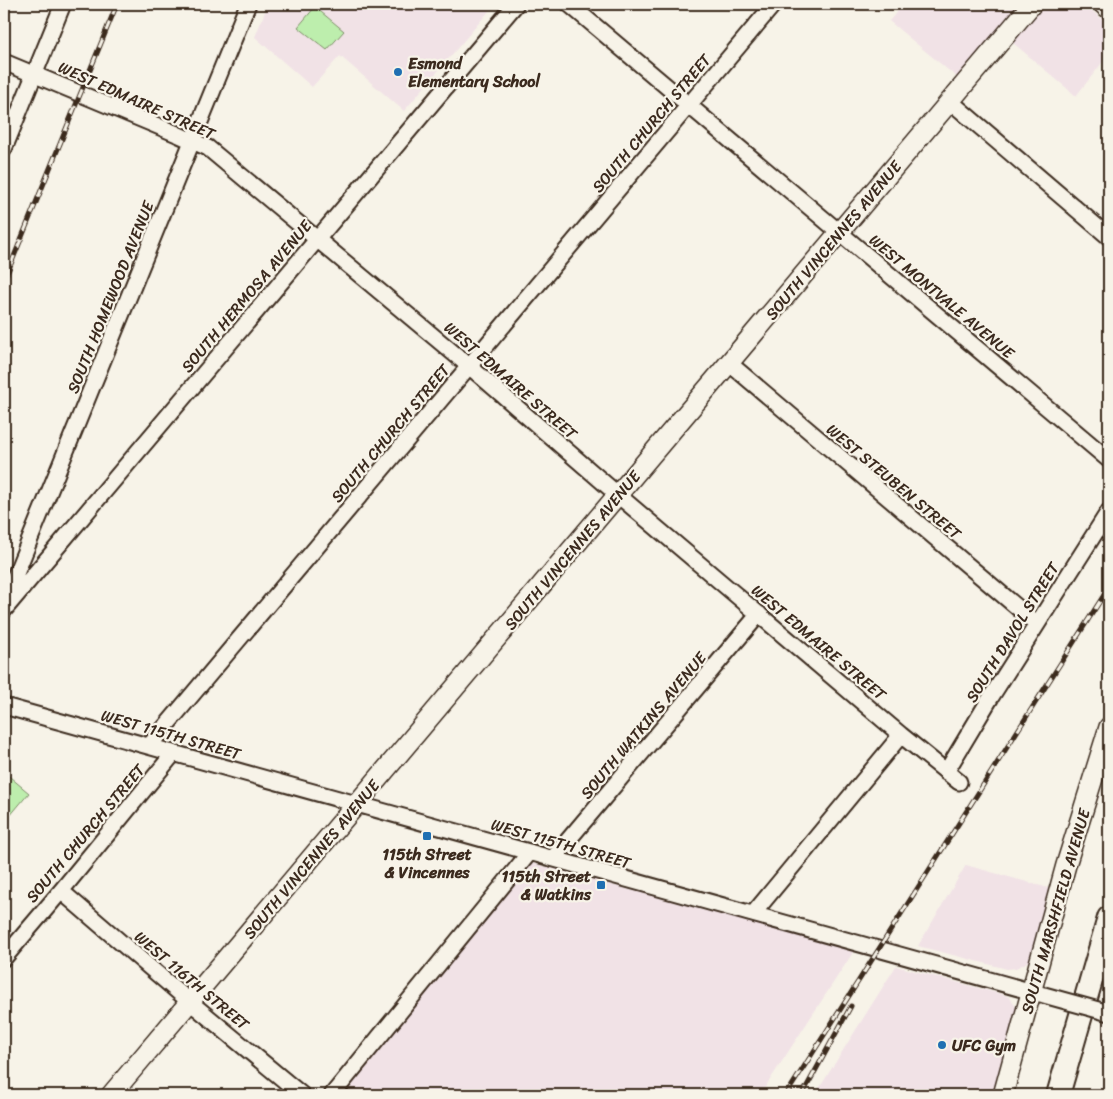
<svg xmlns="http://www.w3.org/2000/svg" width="1113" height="1099" font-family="Sriracha,sans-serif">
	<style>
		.built { fill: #f1e2e6 }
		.green { fill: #bdeead; stroke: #7c8c66 }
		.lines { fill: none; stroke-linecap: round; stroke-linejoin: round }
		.minor-casing { stroke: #3b2a1e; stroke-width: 19 }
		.major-casing { stroke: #3b2a1e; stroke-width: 22 }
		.highway-casing { stroke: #3b2a1e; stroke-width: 26 }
		.minor { stroke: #f7f3e8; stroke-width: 15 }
		.major { stroke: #f7f3e8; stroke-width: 19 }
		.highway { stroke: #f7f3e8; stroke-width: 22 }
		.rail-casing { stroke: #3b2a1e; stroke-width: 5 }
		.rail { stroke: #f7f3e8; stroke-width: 3; stroke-dasharray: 9; stroke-linecap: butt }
		.minor-bridge-casing { stroke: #3b2a1e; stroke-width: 19; stroke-linecap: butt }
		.minor-bridge { stroke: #f7f3e8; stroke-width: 15 }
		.poi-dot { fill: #1f6fb2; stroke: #f7f3e8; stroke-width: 2 }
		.labels { text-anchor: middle; stroke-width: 4.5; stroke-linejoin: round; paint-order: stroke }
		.poi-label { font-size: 16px; font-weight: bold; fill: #3b2a1e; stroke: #f7f3e8; text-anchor: start }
		.street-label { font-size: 16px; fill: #3b2a1e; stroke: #f7f3e8 }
	</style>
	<rect width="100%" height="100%" fill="#f7f3e8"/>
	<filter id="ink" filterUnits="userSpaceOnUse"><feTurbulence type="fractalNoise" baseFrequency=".02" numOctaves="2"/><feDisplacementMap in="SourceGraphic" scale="10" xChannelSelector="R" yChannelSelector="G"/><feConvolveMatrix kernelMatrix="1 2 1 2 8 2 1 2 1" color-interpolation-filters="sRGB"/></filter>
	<g filter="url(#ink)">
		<!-- built -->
		<path class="built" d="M268,4H495L404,111L340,56L312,87L255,37Z
			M904,4H1084L1109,25V54L1076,96L1006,37L965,84L889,21Z
			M532,863L854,951L760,1095H338Z
			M966,865L1052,889L1031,959L1024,964L1016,968L1007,969L918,946Z
			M896,966L1005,995L1010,998L1014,1003L1016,1008L1014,1017L992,1095H815Z"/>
		<!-- green -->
		<path class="green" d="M315,7L344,31L327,50L298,27Z
			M4,772L29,793L4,823Z"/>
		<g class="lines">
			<defs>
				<path id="minor" d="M569,4L1109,460
					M4,62L177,134L208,148L469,366L618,495L901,735L959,782
					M950,101L1109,237
					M4,149L63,4
					M729,363L1037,624
					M4,603L248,4
					M4,610L516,4
					M4,706L1040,994
					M149,746L774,4
					M946,772L991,697L1109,511
					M553,858L759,614
					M61,891L190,1002L302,1095
					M753,914L901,735
					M4,958L61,891L174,753
					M332,1095L530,852"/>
				<path id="major" d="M1103,4L1109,9
					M111,1095L1032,4
					M1003,1095L1066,865L1109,727"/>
				<path id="highway" d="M1058,1095L1109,918"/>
			</defs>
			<!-- minor casing -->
			<use href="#minor" class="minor-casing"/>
			<!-- major casing -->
			<use href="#major" class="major-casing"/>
			<!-- highway casing -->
			<use href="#highway" class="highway-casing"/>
			<!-- minor -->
			<use href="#minor" class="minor"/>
			<!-- major -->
			<use href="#major" class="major"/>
			<!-- highway -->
			<use href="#highway" class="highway"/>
			<defs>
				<path id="rail" d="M4,281L117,4
					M786,1095L1109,587
					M802,1095L851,1006"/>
			</defs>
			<!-- rail casing -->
			<use href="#rail" class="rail-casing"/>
			<!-- rail -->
			<use href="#rail" class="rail"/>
			<defs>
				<path id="minor-bridge" d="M1044,995L1109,1013"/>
			</defs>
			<!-- minor-bridge casing -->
			<use href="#minor-bridge" class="minor-bridge-casing"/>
			<!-- minor-bridge -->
			<use href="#minor-bridge" class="minor-bridge"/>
		</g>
	</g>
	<!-- markers -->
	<g class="poi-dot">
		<circle cx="398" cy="72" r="5"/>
		<rect x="422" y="831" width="10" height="10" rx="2.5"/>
		<rect x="596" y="880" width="10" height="10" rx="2.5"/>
		<circle cx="942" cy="1045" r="5"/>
	</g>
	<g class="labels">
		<!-- poi labels -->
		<g class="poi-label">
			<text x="408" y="69">Esmond<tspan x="408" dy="18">Elementary School</tspan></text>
			<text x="427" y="860" text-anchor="middle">115th Street<tspan x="427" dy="18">&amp; Vincennes</tspan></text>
			<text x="591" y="882" text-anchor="end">115th Street<tspan x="591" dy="18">&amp; Watkins</tspan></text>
			<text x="952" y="1051">UFC Gym</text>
		</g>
		<!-- street labels -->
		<g class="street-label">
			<text transform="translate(137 100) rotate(24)" y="6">WEST EDMAIRE STREET</text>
			<text transform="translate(651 123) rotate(-50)" y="6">SOUTH CHURCH STREET</text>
			<text transform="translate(833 240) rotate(-50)" y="6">SOUTH VINCENNES AVENUE</text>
			<text transform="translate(246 296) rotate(-50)" y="6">SOUTH HERMOSA AVENUE</text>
			<text transform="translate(942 296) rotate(40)" y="6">WEST MONTVALE AVENUE</text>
			<text transform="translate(110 297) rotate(-68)" y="6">SOUTH HOMEWOOD AVENUE</text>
			<text transform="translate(511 380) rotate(41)" y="6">WEST EDMAIRE STREET</text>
			<text transform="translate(390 433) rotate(-50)" y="6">SOUTH CHURCH STREET</text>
			<text transform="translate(894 481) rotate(40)" y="6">WEST STEUBEN STREET</text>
			<text transform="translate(572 550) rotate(-50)" y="6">SOUTH VINCENNES AVENUE</text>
			<text transform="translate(1012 632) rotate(-58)" y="6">SOUTH DAVOL STREET</text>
			<text transform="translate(819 642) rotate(40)" y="6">WEST EDMAIRE STREET</text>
			<text transform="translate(643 725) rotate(-50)" y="6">SOUTH WATKINS AVENUE</text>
			<text transform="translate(171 734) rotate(16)" y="6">WEST 115TH STREET</text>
			<text transform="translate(85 833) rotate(-50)" y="6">SOUTH CHURCH STREET</text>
			<text transform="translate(561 843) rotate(16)" y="6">WEST 115TH STREET</text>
			<text transform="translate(311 859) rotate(-50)" y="6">SOUTH VINCENNES AVENUE</text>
			<text transform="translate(1055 911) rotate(-74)" y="6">SOUTH MARSHFIELD AVENUE</text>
			<text transform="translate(192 980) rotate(40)" y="6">WEST 116TH STREET</text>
		</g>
	</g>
	<!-- margin -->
	<rect width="1113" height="1099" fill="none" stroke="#f7f3e8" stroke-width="20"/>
	<rect x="10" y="10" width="1093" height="1079" fill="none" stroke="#3b2a1e" stroke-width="2" filter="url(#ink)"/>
</svg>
